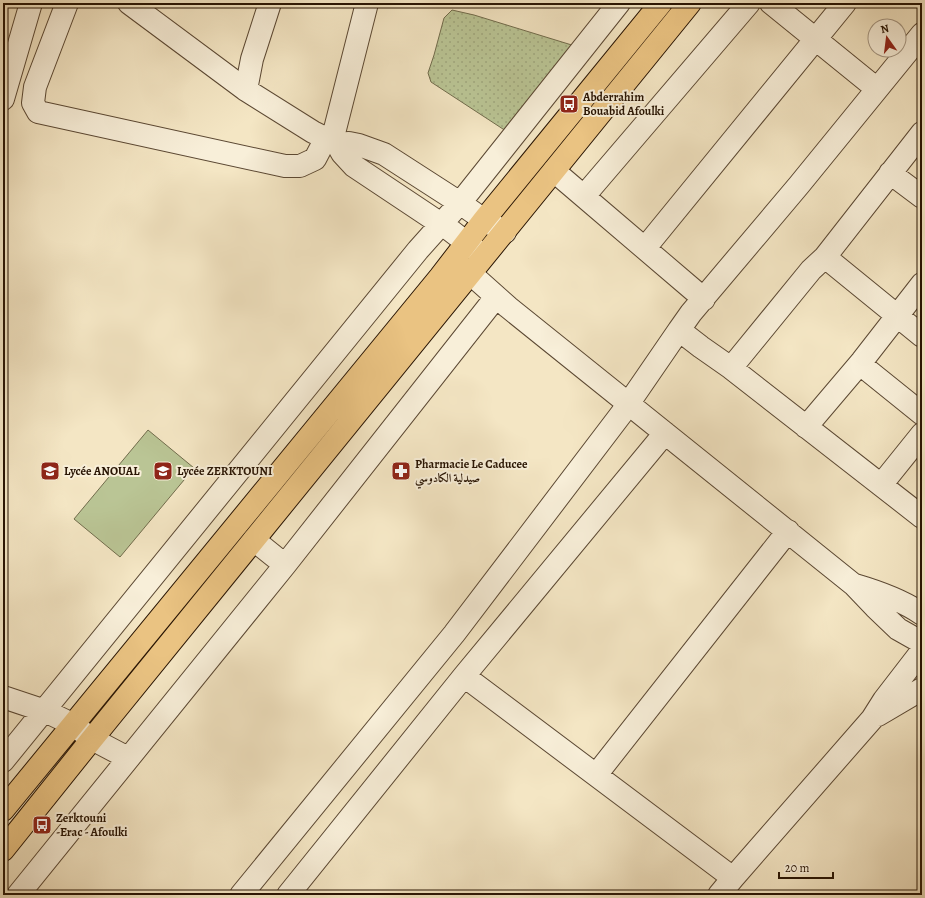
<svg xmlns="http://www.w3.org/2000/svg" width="925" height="898" font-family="Alegreya,Amiri,serif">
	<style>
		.grass { fill: #bac595; stroke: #716c4c }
		.garden { fill: url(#garden-dots); stroke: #716c4c }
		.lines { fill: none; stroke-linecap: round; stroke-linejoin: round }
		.minor-casing { stroke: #5b4833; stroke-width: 24 }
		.major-casing { stroke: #281403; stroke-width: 24 }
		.minor { stroke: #f8efd9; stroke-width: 22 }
		.major { stroke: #eac382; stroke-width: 22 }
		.labels { text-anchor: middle; stroke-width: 4; stroke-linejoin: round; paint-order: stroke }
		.poi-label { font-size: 12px; font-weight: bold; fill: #281403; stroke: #f8efd9; text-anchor: start }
	</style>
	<defs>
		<pattern id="garden-dots" width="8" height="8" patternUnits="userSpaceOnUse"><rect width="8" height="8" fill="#bac595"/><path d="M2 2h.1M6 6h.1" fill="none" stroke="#a0a87f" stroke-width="1.8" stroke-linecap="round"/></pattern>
	</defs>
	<rect width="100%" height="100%" fill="#f4e6c4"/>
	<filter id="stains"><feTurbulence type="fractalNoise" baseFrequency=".005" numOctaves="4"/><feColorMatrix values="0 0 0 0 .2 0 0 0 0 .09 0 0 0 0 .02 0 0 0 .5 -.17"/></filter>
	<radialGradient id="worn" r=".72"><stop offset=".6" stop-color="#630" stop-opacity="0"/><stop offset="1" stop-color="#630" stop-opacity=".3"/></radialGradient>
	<!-- grass -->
	<path class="grass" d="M148,430L194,468L120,557L74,519Z"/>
	<!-- garden -->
	<path class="garden" d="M452,10L474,15L575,46L506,131L431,82L428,73L434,55L444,18Z"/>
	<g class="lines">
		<defs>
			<path id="minor" d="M67,3L35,87L33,103L38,112L285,166H300L315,159L326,138
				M129,3L246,90L313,132L337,144L349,143L359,145L384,154L460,203L484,220L505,232
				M771,3L877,89
				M922,34L799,185L691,313L679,330L701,347L731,368L922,517
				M246,90L252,59L270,3
				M3,99L31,3
				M332,141L367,3
				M337,144L342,153L354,166L450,230L481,254
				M554,171L704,299
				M890,173L922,197
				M584,196L749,3
				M645,248L845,3
				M825,257L922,336
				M471,274L508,307L854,585L875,607L898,629L921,642
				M860,364L922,414
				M731,368L811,270L825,257L922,133
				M806,427L862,361L922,284
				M881,485L922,434
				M254,540L285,565
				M855,585C879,592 902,600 922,614
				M464,676L733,878
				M3,697L45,711L72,724L92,739L128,758
				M878,715L922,689
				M3,761L418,250L460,203L619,3
				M596,775L788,531
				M18,895L285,565L496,297
				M241,895L454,634L622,413L679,330
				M288,895L464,676L665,433
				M719,895L733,878L872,719L884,700L921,652"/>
			<path id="major" d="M3,810L440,277L484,220L661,3
				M3,850L92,739L690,3"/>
		</defs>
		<!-- minor casing -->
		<use href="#minor" class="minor-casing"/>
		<!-- major casing -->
		<use href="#major" class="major-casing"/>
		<!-- minor -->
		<use href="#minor" class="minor"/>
		<!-- major -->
		<use href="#major" class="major"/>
	</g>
	<!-- icons -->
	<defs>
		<symbol id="bus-square" viewBox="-11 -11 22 22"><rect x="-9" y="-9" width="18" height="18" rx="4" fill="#8f2418" stroke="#f8efd9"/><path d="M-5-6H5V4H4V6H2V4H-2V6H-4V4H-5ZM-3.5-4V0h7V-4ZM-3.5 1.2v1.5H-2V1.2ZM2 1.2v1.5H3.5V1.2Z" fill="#fff"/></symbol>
		<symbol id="school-square" viewBox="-11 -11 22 22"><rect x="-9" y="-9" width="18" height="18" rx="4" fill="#8f2418" stroke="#f8efd9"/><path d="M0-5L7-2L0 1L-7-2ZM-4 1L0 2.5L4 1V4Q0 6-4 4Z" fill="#fff"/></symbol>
		<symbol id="pharmacy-square" viewBox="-11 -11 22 22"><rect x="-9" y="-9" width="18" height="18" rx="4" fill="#8f2418" stroke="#f8efd9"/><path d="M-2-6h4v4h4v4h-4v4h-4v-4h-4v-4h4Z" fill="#fff"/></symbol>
	</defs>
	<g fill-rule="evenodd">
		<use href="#bus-square" x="558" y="93" width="22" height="22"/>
		<use href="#school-square" x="39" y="460" width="22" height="22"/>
		<use href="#school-square" x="152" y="460" width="22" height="22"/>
		<use href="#pharmacy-square" x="390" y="460" width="22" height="22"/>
		<use href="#bus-square" x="31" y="814" width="22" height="22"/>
	</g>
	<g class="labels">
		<!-- poi labels -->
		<g class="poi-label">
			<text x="583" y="101">Abderrahim<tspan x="583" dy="14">Bouabid Afoulki</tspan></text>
			<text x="415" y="468">Pharmacie Le Caducee<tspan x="415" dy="14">صيدلية الكادوسي</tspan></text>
			<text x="64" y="475">Lycée ANOUAL</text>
			<text x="177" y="475">Lycée ZERKTOUNI</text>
			<text x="56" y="822">Zerktouni<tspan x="56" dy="14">-Erac - Afoulki</tspan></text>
		</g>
	</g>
	<!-- margin -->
	<rect width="925" height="898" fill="none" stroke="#f4e6c4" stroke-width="16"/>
	<rect x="4" y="4" width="917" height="890" fill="none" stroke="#281403" stroke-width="2"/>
	<rect x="8" y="8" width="909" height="882" fill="none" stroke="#281403"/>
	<!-- north arrow -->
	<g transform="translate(887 38) rotate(346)"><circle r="19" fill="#f8efd9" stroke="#a59783"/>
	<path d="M0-3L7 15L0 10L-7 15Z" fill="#8f2418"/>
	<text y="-6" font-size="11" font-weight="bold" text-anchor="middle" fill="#281403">N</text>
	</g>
	<!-- scale -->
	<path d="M779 872v6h54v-6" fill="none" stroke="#281403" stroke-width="2"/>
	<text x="785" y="872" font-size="12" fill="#281403" stroke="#f8efd9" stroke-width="3" paint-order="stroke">20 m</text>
	<rect width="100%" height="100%" filter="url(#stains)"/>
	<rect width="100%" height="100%" fill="url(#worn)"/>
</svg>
